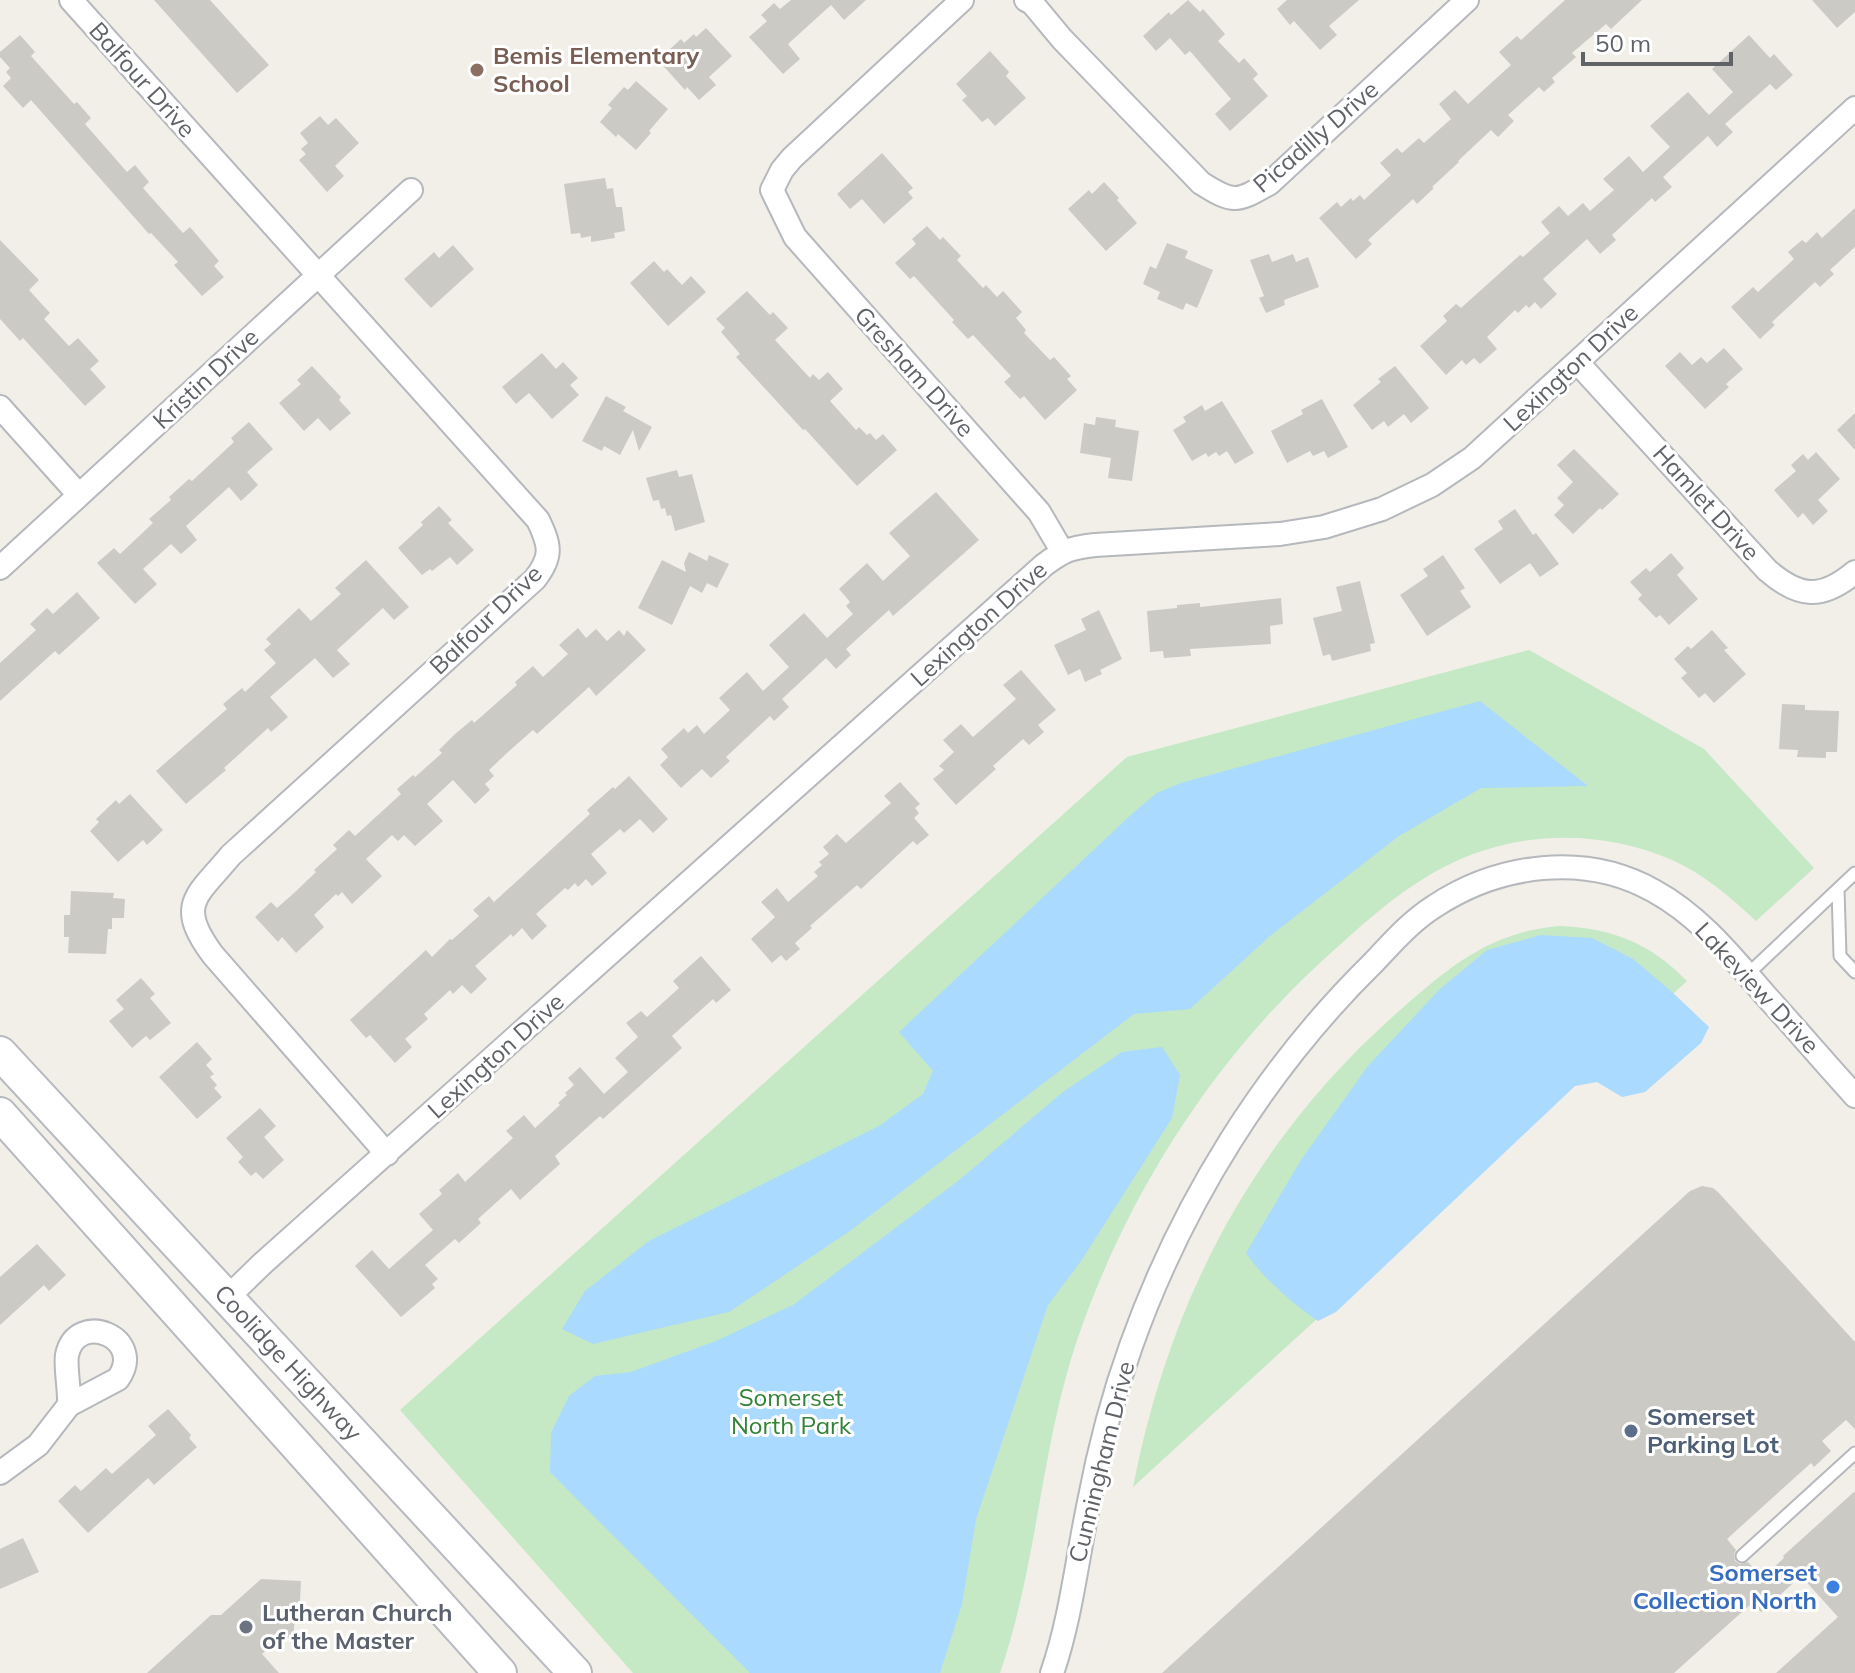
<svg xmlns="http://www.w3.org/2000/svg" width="1855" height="1673" font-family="Mulish,sans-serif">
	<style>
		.green { fill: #c5e8c5 }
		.water { fill: #aadaff }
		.building { fill: #cccac5 }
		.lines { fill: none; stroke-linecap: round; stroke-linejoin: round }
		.service-casing { stroke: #b5b8bc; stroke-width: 15 }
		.minor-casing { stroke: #b5b8bc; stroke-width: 26 }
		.secondary-casing { stroke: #b6babf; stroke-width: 36 }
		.service { stroke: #fff; stroke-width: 11 }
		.minor { stroke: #fff; stroke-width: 22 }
		.secondary { stroke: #fff; stroke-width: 32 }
		.education-dot { fill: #8d6e63; stroke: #fff; stroke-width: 3 }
		.service-dot { fill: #5c6f8a; stroke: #fff; stroke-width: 3 }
		.shop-dot { fill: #3f7fe0; stroke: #fff; stroke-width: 3 }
		.worship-dot { fill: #6b7280; stroke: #fff; stroke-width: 3 }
		.labels { text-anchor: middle; stroke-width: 6; stroke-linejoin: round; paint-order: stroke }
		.education-label { font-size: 24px; font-weight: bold; fill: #785e54; stroke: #fff; text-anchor: start }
		.street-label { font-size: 24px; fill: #5f6368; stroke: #fff }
		.park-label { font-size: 24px; fill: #348238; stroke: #fff }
		.service-label { font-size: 24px; font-weight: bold; fill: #4e5e75; stroke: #fff; text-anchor: start }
		.shop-label { font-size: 24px; font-weight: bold; fill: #366cbe; stroke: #fff; text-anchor: end }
		.worship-label { font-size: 24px; font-weight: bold; fill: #5b616d; stroke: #fff; text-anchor: start }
	</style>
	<rect width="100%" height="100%" fill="#f1efe8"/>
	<!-- green -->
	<path class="green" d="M1529,650L1704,749L1814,868L1756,921C1730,897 1704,874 1672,860C1592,825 1498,831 1423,879C1394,897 1367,920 1342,943C1224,1045 1135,1179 1082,1326C1041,1438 1039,1560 1000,1673H633L400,1410L1127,757Z
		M1559,926C1612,928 1650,943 1687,981L1133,1487C1170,1296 1257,1133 1406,1005C1454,963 1493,932 1559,926Z"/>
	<!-- water -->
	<path class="water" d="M1480,701L1588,786L1481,788L1399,836L1270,936L1190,1009L1134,1014L850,1231L729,1312L593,1344L562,1329L585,1291L649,1241L879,1126L923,1094L933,1071L899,1032L1133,813L1157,793L1181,783Z
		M1541,935L1592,938L1633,959L1671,991L1709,1027L1701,1043L1645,1092L1622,1097L1597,1082L1575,1086L1336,1312L1318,1321C1295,1306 1261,1276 1246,1253L1301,1160L1368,1066L1439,990L1487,950Z
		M1162,1047L1180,1075L1172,1118L1081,1261L1048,1305L976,1519L962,1604L940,1673H750L550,1472L551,1433L569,1396L595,1376L631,1372L716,1341L793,1305L958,1181L1063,1092L1122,1052Z"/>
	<!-- building -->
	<path class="building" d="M154,0H210L269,65L237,93Z
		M791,0H866L844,20L831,5L788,44L800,59L783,74L749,37L767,21L761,15L774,3L780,9Z
		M1188,0L1200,12L1203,9L1225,34L1218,41L1239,63L1244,58L1258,74L1253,79L1268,96L1230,131L1215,114L1231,99L1190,51L1185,55L1170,38L1156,51L1143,36L1169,12L1171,15Z
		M1287,0H1359L1329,26L1337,35L1320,50L1294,21L1290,25L1277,9Z
		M1565,0H1642L1611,29L1606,24L1572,53L1576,57L1552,78L1555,82L1544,92L1539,87L1508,115L1514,121L1498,137L1491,130L1458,161L1459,162L1432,187L1434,188L1417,204L1413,199L1368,240L1372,244L1356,259L1319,218L1337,202L1341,207L1351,198L1353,201L1360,195L1364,200L1391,175L1380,163L1397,148L1402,153L1419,138L1424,143L1451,119L1439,104L1455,90L1468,104L1511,65L1499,52L1517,36L1521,40Z
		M1812,0H1855V12L1837,28Z
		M706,28L732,56L709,77L716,85L699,100L687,87L685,90L658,60L681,39L684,43L694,34L696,37Z
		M20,35L35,52L31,56L74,104L77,102L91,118L85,124L127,172L135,165L149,182L143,188L183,233L190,227L219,261L214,266L224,277L202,296L174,265L178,262L151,233L149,234L31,100L23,108L3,86L11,78L6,72L10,68L0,57V52Z
		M1749,35L1770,58L1774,54L1793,75L1776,90L1770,84L1725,124L1733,132L1717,147L1708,136L1663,177L1672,187L1655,202L1652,198L1612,235L1616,240L1600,254L1587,239L1543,279L1557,294L1541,309L1535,302L1529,308L1526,305L1518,313L1515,310L1487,337L1497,349L1480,364L1474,358L1466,365L1462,360L1446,375L1420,346L1447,321L1443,316L1456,304L1461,308L1520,255L1523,257L1550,233L1541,222L1559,206L1568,216L1583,203L1590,211L1614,190L1603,179L1629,156L1643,172L1670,147L1650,126L1688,92L1709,115L1733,92L1712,69Z
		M990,51L1009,72L1006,76L1026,98L995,126L988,118L982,122L962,100L967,96L956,84Z
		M636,81L668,109L649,131L651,133L636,150L618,134L616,137L600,122L612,108L608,105L624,87L628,90Z
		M320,116L328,125L336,118L359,143L335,166L344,176L327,192L299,160L306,154L301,149L308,143L300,133Z
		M882,153L913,188L908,192L913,198L884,224L862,199L850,209L837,194Z
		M605,178L607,189L613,188L616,207H622L625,231L614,233L615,238L591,242V236L581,238L580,233L571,234L564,184Z
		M1104,182L1119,198L1117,200L1137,223L1106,251L1068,209L1089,190L1092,194Z
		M1855,208V247L1830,270L1834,274L1820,287L1815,282L1772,322L1775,325L1760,339L1731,307L1753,287L1758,292L1794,259L1788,252L1802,240L1806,243L1817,232L1822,238Z
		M927,226L940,240L943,237L961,256L957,260L983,288L986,285L997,297L1003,291L1022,312L1016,318L1026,330L1024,333L1050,360L1054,357L1071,376L1067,379L1077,390L1045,420L1024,396L1020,399L1004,382L1011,376L973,335L968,339L952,322L954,320L914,276L910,279L895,263L916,244L912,239Z
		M0,240L39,280L29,290L50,313L44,319L69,346L78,338L99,361L90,369L106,387L85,406L23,338L20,341L0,319Z
		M1167,243L1188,251L1185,258L1213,270L1197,308L1186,303L1183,310L1157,299L1160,292L1143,284L1150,266L1156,269Z
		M453,245L474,269L431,308L404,279L434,252L439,258Z
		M1269,254L1272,262L1293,254L1296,262L1308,257L1319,287L1284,300L1285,305L1266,313L1259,298L1264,296L1250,260Z
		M654,261L664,272L667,269L682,285L691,276L706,292L668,326L630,283Z
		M747,291L770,315L773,312L788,328L775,340L810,378L813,374L819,380L828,372L843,389L830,401L856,430L859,427L867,435L870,433L876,440L883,434L897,450L857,486L805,429L803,430L736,357L740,354L721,332L725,328L716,319Z
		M1724,348L1743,369L1726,384L1729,387L1705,409L1665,366L1680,352L1692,365L1701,357L1707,363Z
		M542,353L556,369L563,362L578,378L570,385L579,395L552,419L529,393L516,404L502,387Z
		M312,366L341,397L339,400L351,413L330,431L318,418L304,431L279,403L301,384L297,380Z
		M1395,366L1429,408L1411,423L1404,414L1388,427L1384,421L1372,430L1353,405L1381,382L1378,379Z
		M606,396L626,407L623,411L652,427L639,451L633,430L620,455L604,446L602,451L582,441Z
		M1322,399L1348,447L1328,458L1324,451L1313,456L1310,451L1287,463L1271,431L1303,414L1301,410Z
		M1222,401L1254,453L1235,464L1227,451L1219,456L1216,452L1208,457L1206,453L1192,461L1173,430L1186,422L1183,417L1202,405L1205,411Z
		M1855,413V450L1837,430Z
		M1096,417L1116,420L1115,427L1139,431L1132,481L1108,478L1111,458L1080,453L1084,423L1095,425Z
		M249,422L273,449L247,472L258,485L241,501L229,487L186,526L197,540L181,554L171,544L143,569L157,584L135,604L97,563L114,548L120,554L153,523L149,519L171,500L169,497L189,479L192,481L234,442L231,438Z
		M1574,449L1619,494L1602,510L1600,508L1573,534L1554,515L1564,505L1557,498L1573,482L1557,465Z
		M1816,452L1840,479L1818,500L1828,511L1813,525L1803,513L1798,518L1774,490L1796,471L1791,465L1803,454L1808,460Z
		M677,470L679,477L692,474L705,522L675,531L671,515L667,516L665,508L661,509L659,500L653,501L646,478Z
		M936,492L979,540L893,616L889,610L846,649L851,655L836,669L826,658L782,699L789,707L774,721L770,716L726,757L730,761L711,778L702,769L681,788L660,765L668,757L661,749L684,728L688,733L697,725L704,734L730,710L719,698L747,672L763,691L789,667L769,645L804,613L827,638L853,614L846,606L850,602L839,589L867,563L883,581L910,556L889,533Z
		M439,506L452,520L448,523L474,550L457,565L450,557L432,571L430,569L422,575L398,548L423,525L421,522Z
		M1515,509L1533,535L1536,533L1559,564L1540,577L1530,563L1500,584L1474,549L1503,529L1498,521Z
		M689,552L707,561L709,555L729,564L717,588L707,583L702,593L690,586L672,625L638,608L662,560L686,572L684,563Z
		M1671,553L1684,568L1677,575L1698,599L1669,625L1660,615L1656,618L1638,599L1642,595L1630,582L1646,568L1650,572Z
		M1443,555L1465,588L1460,591L1471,607L1427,636L1400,595L1428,576L1423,569Z
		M366,560L409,607L394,620L383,608L337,650L350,664L333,678L315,658L270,697L288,717L271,732L268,728L224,768L226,770L186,804L156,771L227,709L223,704L242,688L245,692L276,663L264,650L271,644L266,639L299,608L311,621L341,594L335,588Z
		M1360,581L1375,643L1370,644L1371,651L1332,661L1330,654L1323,656L1313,618L1342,611L1336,587Z
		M77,592L100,618L59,655L55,651L0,701V663L36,630L30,624L47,608L53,614Z
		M1281,598L1283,624L1270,626L1271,644L1190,649L1191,656L1164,658L1163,651L1150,652L1147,611L1177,608V605L1200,603V607Z
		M1099,610L1122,659L1100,670L1102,674L1085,682L1080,669L1068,675L1054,645L1086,630L1081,619Z
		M578,628L586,638L596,629L607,641L619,630L624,636L627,630L646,650L596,696L589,687L537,734L533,730L507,753L489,770L494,776L485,784L490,790L475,804L453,780L427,804L443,821L415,846L404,835L398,841L392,835L366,859L382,876L352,904L342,892L338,896L336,894L314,915L324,927L296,953L282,937L278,942L255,917L271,902L277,908L294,893L316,872L314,870L337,849L333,845L349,830L355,836L401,794L397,789L413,775L415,777L442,753L439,750L455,734L472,720L474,723L517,685L515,682L533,666L543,677L568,654L559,645Z
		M1712,630L1728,648L1724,650L1746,674L1714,703L1705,693L1699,698L1681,678L1687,673L1674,659L1688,646L1691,649Z
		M1021,670L1056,710L1038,725L1044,732L1029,745L1023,739L993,766L996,769L956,805L933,779L944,770L939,766L954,752L943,740L961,724L973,737L1016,699L1003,685Z
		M1782,704L1805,705V710L1839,711L1837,752H1826V758L1797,757L1798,750L1779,749Z
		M629,776L668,819L653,833L640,819L624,833L620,829L591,854L607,873L592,886L586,879L578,887L575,883L568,890L565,888L536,914L547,926L532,940L522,928L513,937L511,934L475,966L487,979L471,994L462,985L453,994L450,990L424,1014L428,1019L405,1039L412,1047L395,1063L370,1035L366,1038L350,1020L426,950L432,957L450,939L452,940L479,916L473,910L489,896L494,902L590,814L587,810L613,787L615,789Z
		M900,782L920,804L915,808L919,813L914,818L929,835L917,845L913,841L861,889L857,885L810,926L812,928L795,943L800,949L786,961L781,955L772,963L751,939L775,917L761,902L777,888L788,902L818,876L814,872L822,865L819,862L829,854L823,847L837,834L846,843L891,803L884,796Z
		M130,794L163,830L147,845L143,840L118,862L90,831L99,822L96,819L116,800L119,804Z
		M71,891L114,893L113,898L125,899L124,918H112V929H108L106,954L68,953L69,937H64V915H70Z
		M701,956L731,990L716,1003L713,999L672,1036L682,1048L603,1119L600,1116L555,1156L560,1164L542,1180L520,1200L511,1189L478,1219L481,1223L459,1243L455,1239L425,1265L438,1279L432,1284L435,1288L401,1317L355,1266L372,1250L389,1269L433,1230L419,1214L442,1194L439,1190L458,1173L465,1182L513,1138L506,1131L524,1115L535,1128L560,1105L558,1103L567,1095L565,1093L574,1085L568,1078L580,1067L604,1094L628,1072L615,1058L638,1037L626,1023L641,1011L647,1017L679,988L673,981Z
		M141,978L155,994L150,998L171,1023L150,1040L146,1036L132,1048L109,1021L124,1009L116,1000Z
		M197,1042L212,1059L206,1065L214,1074L210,1077L217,1085L214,1088L222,1097L197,1119L159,1077Z
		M260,1108L276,1126L264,1137L284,1160L263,1179L256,1172L251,1176L238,1162L243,1157L226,1138Z
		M1702,1186L1713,1188L1718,1192L1855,1342V1429L1846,1420L1822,1441L1831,1451L1814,1467L1811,1463L1727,1539L1736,1550L1734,1554L1735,1561L1740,1564L1748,1562L1762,1578L1784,1558L1783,1556L1855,1491V1673H1776L1838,1617L1801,1576L1761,1612L1752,1603L1674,1673H1162L1690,1191Z
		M37,1244L66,1275L49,1291L44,1285L0,1325V1277Z
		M168,1409L191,1435L189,1438L197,1447L154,1485L148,1478L88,1533L58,1501L75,1485L81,1491L106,1468L112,1474L156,1435L148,1426Z
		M23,1538L39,1572L0,1589V1549Z
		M261,1579L301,1581L299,1620L294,1625V1639L280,1638L262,1654L279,1673H147L211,1615H221Z"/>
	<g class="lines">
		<defs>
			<path id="service" d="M1838,889L1840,956L1855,972
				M1748,974L1855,873
				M1742,1556L1855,1453"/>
			<path id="minor" d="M71,0L538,520C550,545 553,556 535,579L231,855C197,896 175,904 213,955L387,1154
				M962,0L792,158L782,170L772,190L795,237L1039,512L1062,551
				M1026,0L1032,3L1062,39L1201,183C1234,204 1237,202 1270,183L1467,0
				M1577,362L1767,570C1799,598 1822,600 1855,572
				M0,407L79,495
				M0,568L411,190
				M227,1298L262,1264L1044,565C1064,550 1070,548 1095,545L1280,534L1324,527L1382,509L1432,485L1472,458L1855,108
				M0,1473L38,1445L69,1405L118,1379C147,1338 77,1309 67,1355C65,1366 70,1392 69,1405
				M1052,1673C1071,1618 1077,1559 1089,1502C1099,1449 1113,1396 1131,1346C1182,1203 1265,1069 1373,963C1392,943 1411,921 1435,906C1499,864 1585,852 1654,891C1700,916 1733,958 1766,996C1796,1029 1825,1063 1855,1096"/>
			<path id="secondary" d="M0,1053L575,1673
				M0,1114L500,1673"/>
		</defs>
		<!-- service casing -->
		<use href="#service" class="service-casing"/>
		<!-- minor casing -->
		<use href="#minor" class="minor-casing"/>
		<!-- secondary casing -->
		<use href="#secondary" class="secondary-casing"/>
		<!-- service -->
		<use href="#service" class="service"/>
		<!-- minor -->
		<use href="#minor" class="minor"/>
		<!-- secondary -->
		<use href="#secondary" class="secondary"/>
	</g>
	<!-- markers -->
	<circle class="education-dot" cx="477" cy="70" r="8"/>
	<circle class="service-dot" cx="1631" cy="1431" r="8"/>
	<circle class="shop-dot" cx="1833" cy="1587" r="8"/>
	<circle class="worship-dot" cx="246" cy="1627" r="8"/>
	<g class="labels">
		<!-- education labels -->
		<g class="education-label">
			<text x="493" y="64">Bemis Elementary<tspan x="493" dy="28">School</tspan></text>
		</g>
		<!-- street labels -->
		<g class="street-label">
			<text transform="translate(142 80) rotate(48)" y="8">Balfour Drive</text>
			<text transform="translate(1316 137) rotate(-41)" y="8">Picadilly Drive</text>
			<text transform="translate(1571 368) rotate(-43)" y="8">Lexington Drive</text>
			<text transform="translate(914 372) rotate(48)" y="8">Gresham Drive</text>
			<text transform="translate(206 379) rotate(-43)" y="8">Kristin Drive</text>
			<text transform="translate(1706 503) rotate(48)" y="8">Hamlet Drive</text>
			<text transform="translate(486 620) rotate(-44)" y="8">Balfour Drive</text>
			<text transform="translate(979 624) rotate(-42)" y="8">Lexington Drive</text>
			<text transform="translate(1757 988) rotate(47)" y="8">Lakeview Drive</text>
			<text transform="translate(496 1056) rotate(-42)" y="8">Lexington Drive</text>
			<text transform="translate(288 1363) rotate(47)" y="8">Coolidge Highway</text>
			<text transform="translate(1102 1462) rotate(-76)" y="8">Cunningham Drive</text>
		</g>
		<!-- park labels -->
		<g class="park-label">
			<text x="791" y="1406">Somerset<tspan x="791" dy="28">North Park</tspan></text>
		</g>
		<!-- service labels -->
		<g class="service-label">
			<text x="1647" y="1425">Somerset<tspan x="1647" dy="28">Parking Lot</tspan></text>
		</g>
		<!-- shop labels -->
		<g class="shop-label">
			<text x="1817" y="1581">Somerset<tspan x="1817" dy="28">Collection North</tspan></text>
		</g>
		<!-- worship labels -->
		<g class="worship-label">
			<text x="262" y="1621">Lutheran Church<tspan x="262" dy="28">of the Master</tspan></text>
		</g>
	</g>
	<!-- scale -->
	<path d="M1583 52v12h148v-12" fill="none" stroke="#5f6368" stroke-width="4"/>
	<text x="1595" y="52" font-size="24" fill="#5f6368" stroke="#ffffff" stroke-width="6" paint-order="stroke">50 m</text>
</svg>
